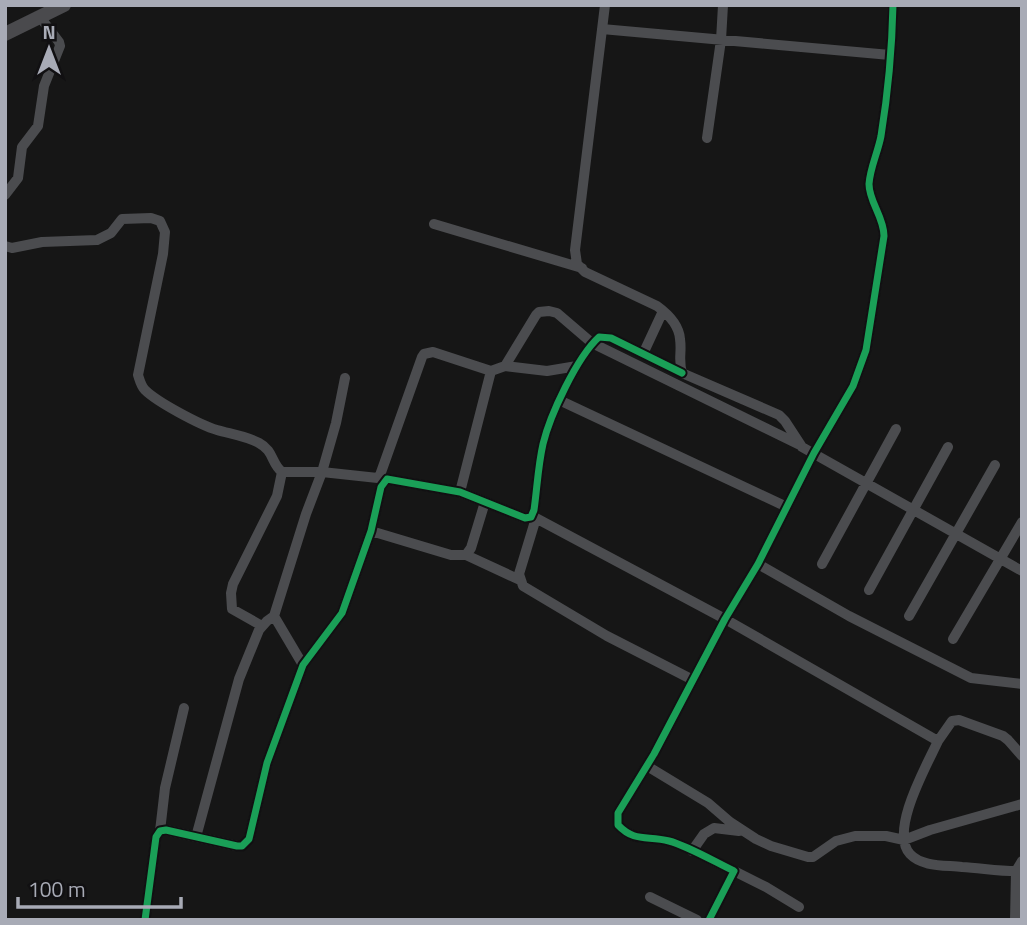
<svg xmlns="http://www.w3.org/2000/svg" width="1027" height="925" font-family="'Titillium Web',sans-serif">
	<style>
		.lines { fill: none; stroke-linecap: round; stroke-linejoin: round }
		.street { stroke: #4b4c4f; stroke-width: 10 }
		.secondary { stroke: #4a4a4d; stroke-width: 14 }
		.cycleway-casing { stroke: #111012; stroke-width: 11 }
		.cycleway { stroke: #1a9f57; stroke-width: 7 }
	</style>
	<rect width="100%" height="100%" fill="#161616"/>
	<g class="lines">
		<!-- street -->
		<path class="street" d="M605,5L575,250L577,264L585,272L657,306C668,314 679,325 680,339C682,352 678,359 682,373L779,415L785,421L802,447L1022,571
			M602,29L890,55
			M707,138L721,40L723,5
			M5,195L18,178L22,147L38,126L44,86L60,46L59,42L40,17
			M434,224L582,268
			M5,246L12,248L42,242L97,240L111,233L122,219L151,218L160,221L165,232L163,254L138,375C140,381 141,386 145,390C157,402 200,425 217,430C231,434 246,436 259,443C274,451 271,463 282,472H322L387,479
			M643,354L663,311
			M505,366L547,371L577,366
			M559,400L787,507
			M379,478L422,357L424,354L433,352L491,371
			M460,492L491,371L505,366L536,315L539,312L549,311L557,313L592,343L798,444
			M532,516L725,619L938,741C927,765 889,831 910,854C922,867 945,865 962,867C982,868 1002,872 1022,871
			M536,518L519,574L523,586L607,636L693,680
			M371,531L451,555H466L471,548L485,502
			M466,555L520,580
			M758,564L849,616L971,678L1022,684
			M822,564L896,429
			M869,590L948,447
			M274,616L303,665
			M909,616L995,465
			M262,626L232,609L231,593L233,584L277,496L282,472
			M953,639L1022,522
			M938,741L952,721L959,720L1003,736L1008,740L1022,756
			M647,766L708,803L730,822L756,839L771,846L808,857H813L836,841L855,836H886L904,840L930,830L1022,804
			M160,831L165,788L184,708
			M196,837L239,679L259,630L267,621L274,616L306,514L322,472L336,423L345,378
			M692,851L704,834L714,828L739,831
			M734,871L766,887L799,907
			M650,897L697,920
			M145,920L156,837L160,831L166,830L237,846H242L249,839L267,763L303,665L342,613L371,531L381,487L387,479L460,492L525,518L531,517L534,510C537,489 538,466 543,444C550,415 577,357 599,337L611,338L682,373
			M709,920L734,871C715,862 688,846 669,841C648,835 635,843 618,825V813L654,754L725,619L758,564L814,453L853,386L866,350L884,236C884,217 869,202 869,184C870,168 878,152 881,136C888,93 892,49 893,5
			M1015,920L1016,871L1022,861"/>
		<!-- secondary -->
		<path class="secondary" d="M5,34L64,5"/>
		<defs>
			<path id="cycleway" d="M145,920L156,837L160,831L166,830L237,846H242L249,839L267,763L303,665L342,613L371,531L381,487L387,479L460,492L525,518L531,517L534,510C537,489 538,466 543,444C550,415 577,357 599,337L611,338L682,373
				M709,920L734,871C715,862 688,846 669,841C648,835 635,843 618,825V813L654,754L725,619L758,564L814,453L853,386L866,350L884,236C884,217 869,202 869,184C870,168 878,152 881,136C888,93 892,49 893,5"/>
		</defs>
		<!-- cycleway casing -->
		<use href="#cycleway" class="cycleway-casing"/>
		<!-- cycleway -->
		<use href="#cycleway" class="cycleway"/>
	</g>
	<!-- border -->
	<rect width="1027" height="925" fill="none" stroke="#a8abb6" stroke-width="14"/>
	<!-- north arrow -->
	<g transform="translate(49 49)" stroke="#111012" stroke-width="5" paint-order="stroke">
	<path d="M0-5L12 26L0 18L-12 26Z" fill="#a8abb6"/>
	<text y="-10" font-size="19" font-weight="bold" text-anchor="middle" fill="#a8abb6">N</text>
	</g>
	<!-- scale -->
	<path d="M18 897v10h163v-10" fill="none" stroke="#a8abb6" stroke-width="3.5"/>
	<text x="28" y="897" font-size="21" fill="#a8abb6" stroke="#111012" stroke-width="5" paint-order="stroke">100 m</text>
</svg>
